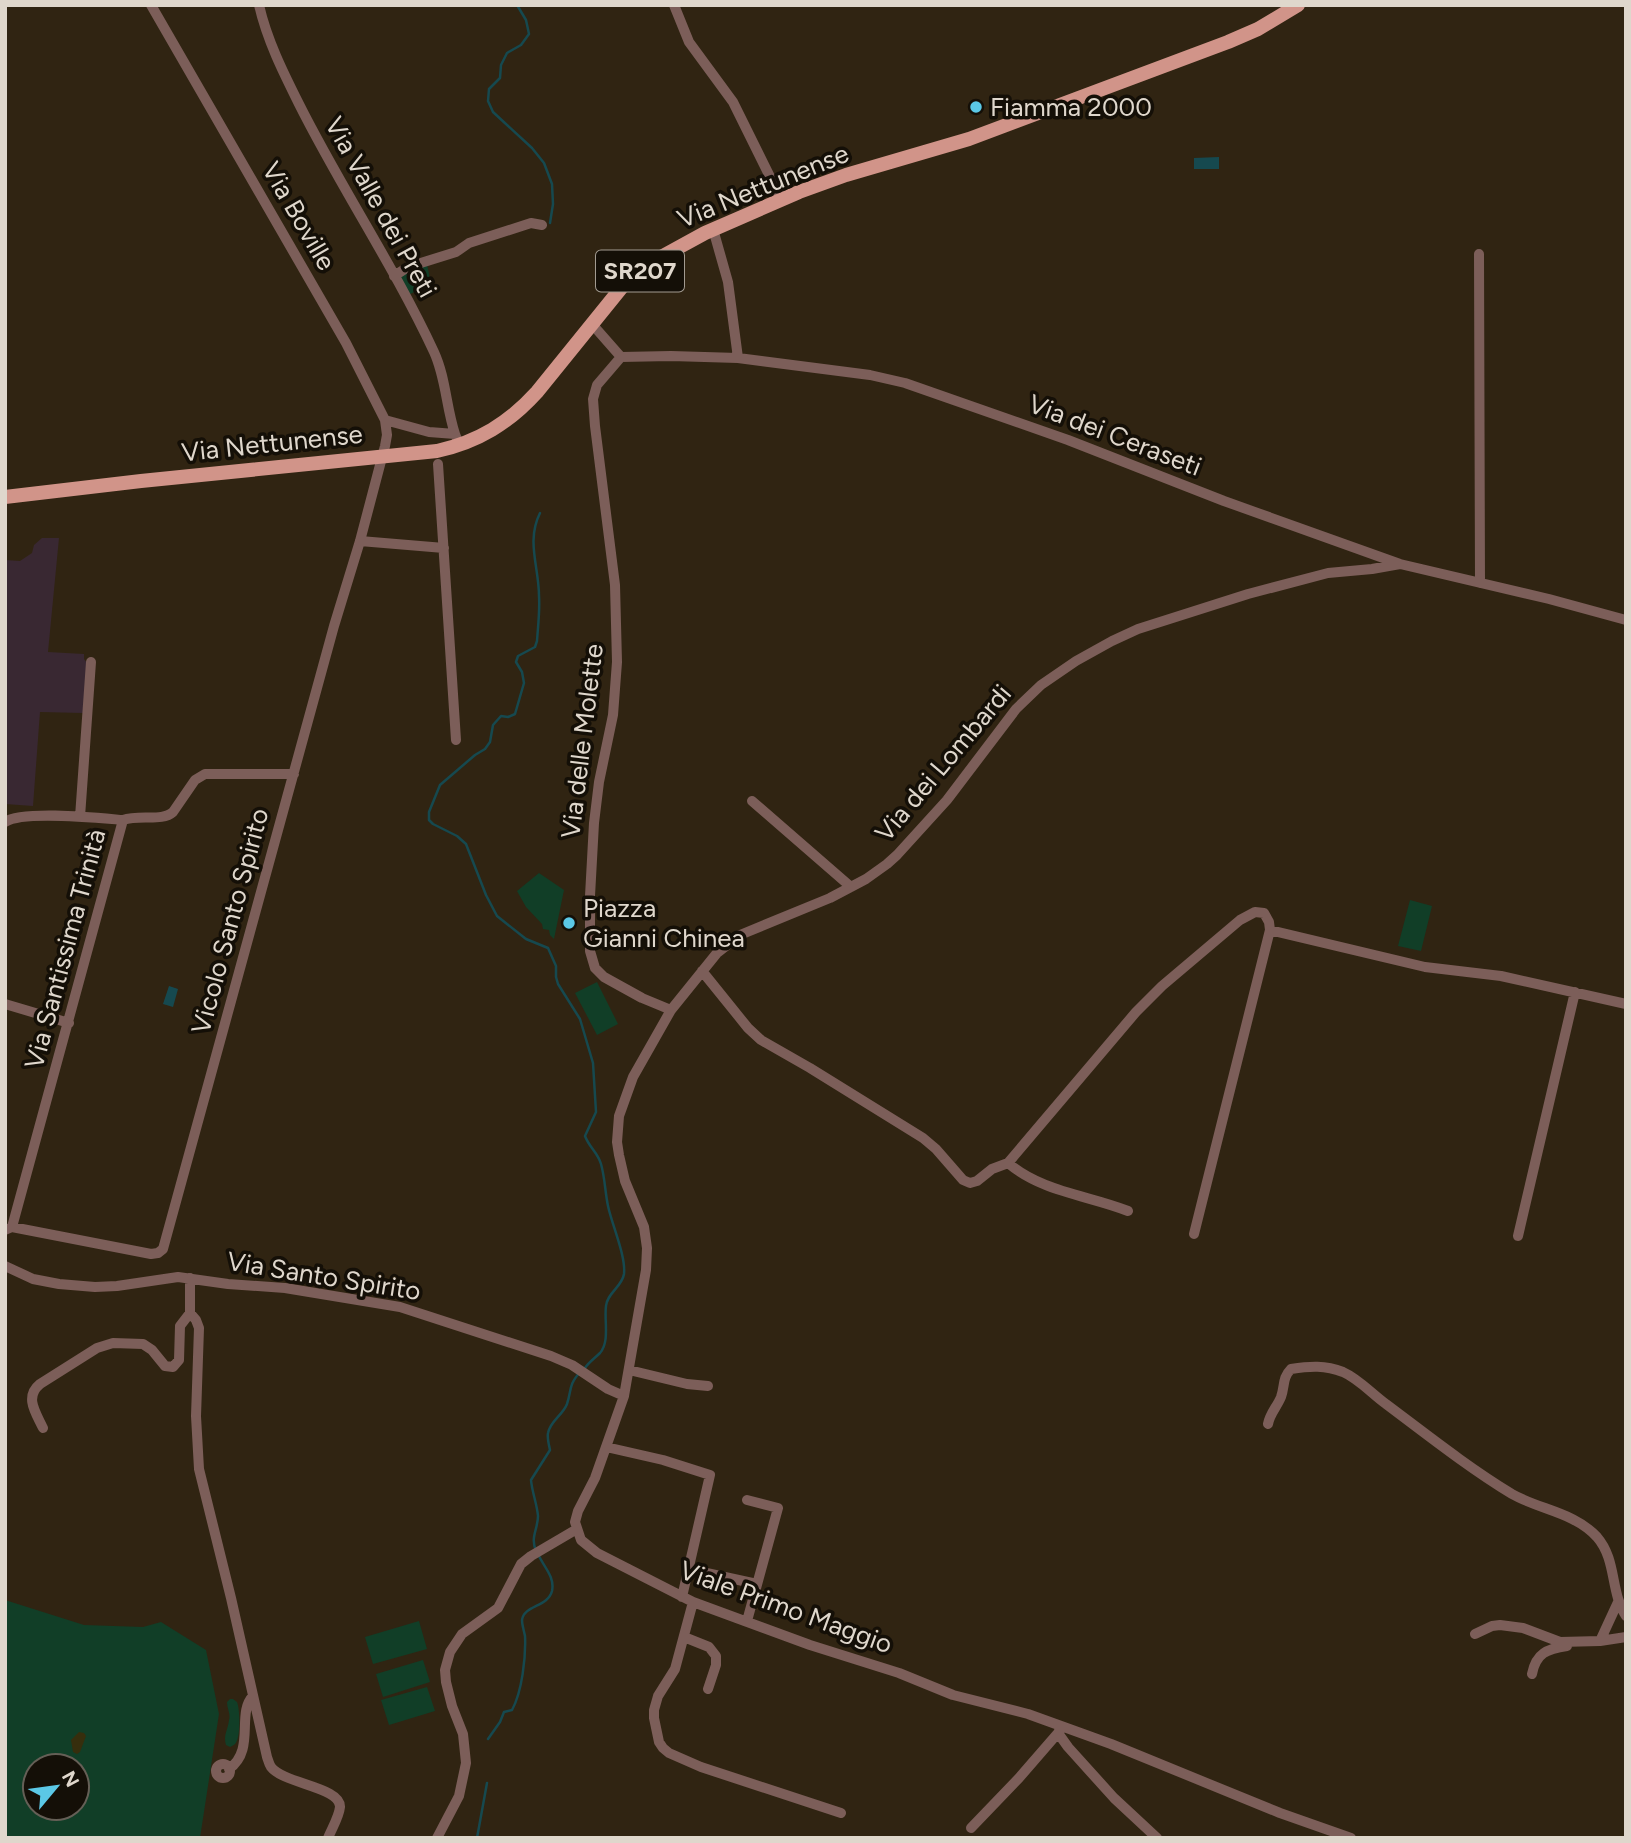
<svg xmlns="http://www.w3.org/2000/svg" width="1631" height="1843" font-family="Figtree,sans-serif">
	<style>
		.industrial { fill: #392832 }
		.green { fill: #113e27; fill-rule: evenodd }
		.sand { fill: #362e0d }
		.water { fill: #16494f }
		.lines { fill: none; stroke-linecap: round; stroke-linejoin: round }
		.stream { stroke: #16494f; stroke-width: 2.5 }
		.minor { stroke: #7c5e59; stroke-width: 10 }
		.major { stroke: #d19489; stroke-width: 14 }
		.poi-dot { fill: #5bc8e6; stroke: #140f07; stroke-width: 2.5 }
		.labels { text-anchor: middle; stroke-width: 7; stroke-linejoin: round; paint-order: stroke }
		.shield { fill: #140f07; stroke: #a29b91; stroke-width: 2 }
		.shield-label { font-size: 24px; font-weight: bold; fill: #dfd7cc }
		.poi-label { font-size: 26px; fill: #dfd7cc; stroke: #140f07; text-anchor: start }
		.street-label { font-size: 26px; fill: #dfd7cc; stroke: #140f07 }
	</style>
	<rect width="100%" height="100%" fill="#302412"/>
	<!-- industrial -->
	<path class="industrial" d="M42,538H59L48,652L84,654V659L87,663L83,713L40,712L33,806L5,804V560L20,561L32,553L34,545Z"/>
	<!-- green -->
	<path class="green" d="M427,264L431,284L408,295L400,279L402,273Z
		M539,873L564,890L554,939L550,935L549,930L543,929L542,924L526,907L517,891Z
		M1410,900L1432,906L1421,951L1398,946Z
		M597,982L618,1024L597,1035L575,993Z
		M5,1600L84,1625L143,1627L161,1622L206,1650L219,1714L200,1838H5ZM35,1766H77V1808H35Z
		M419,1621L427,1649L373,1664L365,1637Z
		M423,1660L430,1682L383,1697L376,1674Z
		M427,1687L435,1711L389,1725L381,1700Z
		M230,1699H233L237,1702C240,1709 241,1738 235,1744C234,1745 232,1746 230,1747L226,1745C223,1735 228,1730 229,1720C231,1714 227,1709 227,1702Z"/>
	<!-- sand -->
	<path class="sand" d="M79,1732L84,1733L86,1736L80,1752L77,1754L73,1752L71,1740Z"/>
	<!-- water -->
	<path class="water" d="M1219,157V169H1194V158Z
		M169,986L178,989L173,1007L163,1004Z"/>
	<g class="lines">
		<!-- stream -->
		<path class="stream" d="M517,5L526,20L529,34L521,45L507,53L501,65L500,78L489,89L488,101L493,112L532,148L544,163L552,184L553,204L550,223
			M540,513C526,541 539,567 539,596C540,611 538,626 537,641L535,647L518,656L516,662L522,672L524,683L515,714L508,717L501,716L493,725L490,742L485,749L475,755L440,785L429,812V820L433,824L457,836L466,844L486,895L497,916L526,939L548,948L556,966V977L558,984L580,1019L593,1063L596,1112L585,1136C589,1147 598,1153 601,1164C605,1178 605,1192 608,1206C612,1225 626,1256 624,1274C622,1287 607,1293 606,1306C604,1320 610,1342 600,1353C595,1358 589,1362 585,1368
			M536,1551C530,1537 538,1529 538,1516C537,1504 532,1492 531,1480L550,1450C549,1445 547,1438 548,1433C550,1421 563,1415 567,1404C572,1389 568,1386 580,1372
			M488,1739L500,1722L504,1712L512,1710C522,1692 526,1657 525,1636C524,1631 522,1625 522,1620C524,1605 548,1607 552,1591C555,1577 544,1567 539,1556
			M477,1838L487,1783"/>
		<!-- minor -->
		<path class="minor" d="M259,5C267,40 283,72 299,104C341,188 394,266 434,352C446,378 446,407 455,434
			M674,5L689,42L733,102L781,199
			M713,229L728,282L738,358
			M1479,254L1480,583
			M394,276L408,267L456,252L469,243L531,223L542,225
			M592,324L621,357L671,356L738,358L870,375L905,383L1068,440L1224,501L1400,564L1549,599L1626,620
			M621,357L597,385L593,399L595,426L615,585L617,662L613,715L599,782L594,823L590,896V951L595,968L604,977L642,998L671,1010
			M385,420L429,432L455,434L457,439
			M438,464L456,740
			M360,541L444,548
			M752,801L851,887
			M80,817L91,662
			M5,822C23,810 99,818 123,820
			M1270,930L1425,967L1501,976L1626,1004
			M702,971L748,1028L761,1040L810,1068L923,1138L936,1149L963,1180L970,1183L977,1181L992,1169L1008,1163L1136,1012L1162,986L1240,920L1255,912L1264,913L1269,922L1270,930L1194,1234
			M5,1004L69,1023
			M1008,1163C1042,1192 1087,1195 1128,1211
			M12,1227L151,1254L158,1253L163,1249L334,626L360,541L385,446L387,435L385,420L346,343L151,5
			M5,1230L12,1227L123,820C140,814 162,822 173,812L195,780L205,774H294
			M1518,1236L1575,992
			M5,1266L33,1279L59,1284L95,1287L117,1286L178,1277L228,1284L285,1288L400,1307L551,1356L572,1365L608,1389L624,1396
			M190,1313L196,1320L199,1328L196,1416L199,1469L231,1598L267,1757C268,1760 269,1764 271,1767C284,1784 341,1787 340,1807C339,1817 332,1828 328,1838
			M629,1370L687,1384L708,1386
			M1268,1424C1270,1413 1277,1407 1281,1397C1285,1386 1282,1378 1291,1369C1310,1366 1325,1365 1343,1372C1359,1379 1372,1394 1386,1404C1426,1434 1469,1468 1512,1494C1540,1510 1574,1512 1597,1537C1617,1560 1610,1592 1626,1616
			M43,1428C36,1413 24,1397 40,1384L97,1348L113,1343L143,1344L152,1350L165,1366L173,1367L179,1360L180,1326L190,1313V1278
			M606,1447L663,1460L710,1475L682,1597
			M747,1500L778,1508L747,1621
			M688,1569L757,1584
			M693,1602L675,1669L658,1696L654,1710V1718L659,1742L663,1748L669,1753L701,1767L841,1813
			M1475,1634L1492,1626L1500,1625L1523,1628L1560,1642L1600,1641L1626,1637
			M684,1637L709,1647L716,1656V1665L708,1689
			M1600,1641L1618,1602
			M1532,1674C1536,1653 1547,1649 1567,1646
			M1061,1727L1058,1733L1068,1747L1114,1798L1157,1838
			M216 1771a7 7 0 1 1 14 0a7 7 0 1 1-14 0Z
			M229,1769C256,1750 236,1713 253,1696
			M971,1828L1019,1778L1058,1733
			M437,1838L459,1796L466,1763L463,1734L452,1706L446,1682L445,1670L450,1652L462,1634L498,1608L521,1564L531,1556L577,1529
			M1351,1838L1280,1813L1111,1744L1028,1714L953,1695L899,1673L810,1645L693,1602L597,1553L581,1540L575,1522L578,1511L595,1478L624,1396L646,1270L647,1248L644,1227L625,1181L619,1155L617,1142L619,1116L633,1077L671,1010L717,953L740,935L830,898L866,879L887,864L897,855L947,800L1016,709L1041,685L1076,661L1112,641L1138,629L1248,594L1328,573L1372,569L1400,564"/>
		<!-- major -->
		<path class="major" d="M5,497L141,481L437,451C478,442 509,423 537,392L626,282L654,261L705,233L799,192L846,175L969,139L1228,42L1258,29L1298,5"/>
	</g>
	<!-- markers -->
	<g class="poi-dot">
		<circle cx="976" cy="107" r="7"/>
		<circle cx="569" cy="923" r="7"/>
	</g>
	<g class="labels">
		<!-- shield labels -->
		<rect class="shield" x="596" y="250.5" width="88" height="41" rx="5"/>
		<g class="shield-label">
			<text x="640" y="279">SR207</text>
		</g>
		<!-- poi labels -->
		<g class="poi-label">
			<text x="990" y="116">Fiamma 2000</text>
			<text x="583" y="917">Piazza<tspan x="583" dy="30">Gianni Chinea</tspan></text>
		</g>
		<!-- street labels -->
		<g class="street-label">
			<text transform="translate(763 186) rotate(-22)" y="9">Via Nettunense</text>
			<text transform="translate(381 207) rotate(61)" y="9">Via Valle dei Preti</text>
			<text transform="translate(299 216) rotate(60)" y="9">Via Boville</text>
			<text transform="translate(1115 435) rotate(21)" y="9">Via dei Ceraseti</text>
			<text transform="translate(272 443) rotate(-6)" y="9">Via Nettunense</text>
			<text transform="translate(582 741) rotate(-83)" y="9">Via delle Molette</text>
			<text transform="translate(943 763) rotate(-50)" y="9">Via dei Lombardi</text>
			<text transform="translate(230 921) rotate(-75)" y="9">Vicolo Santo Spirito</text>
			<text transform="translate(65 949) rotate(-75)" y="9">Via Santissima Trinità</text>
			<text transform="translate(324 1276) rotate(9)" y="9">Via Santo Spirito</text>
			<text transform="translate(786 1607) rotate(20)" y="9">Viale Primo Maggio</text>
		</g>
	</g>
	<!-- border -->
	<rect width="1631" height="1843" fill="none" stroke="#dfd7cc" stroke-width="14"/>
	<!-- north arrow -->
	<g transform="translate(56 1787) rotate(61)"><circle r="33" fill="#140f07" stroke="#655f56" stroke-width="2"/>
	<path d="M0-5L12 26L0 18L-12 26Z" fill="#5bc8e6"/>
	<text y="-10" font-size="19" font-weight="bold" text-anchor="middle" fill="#dfd7cc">N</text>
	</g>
</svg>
